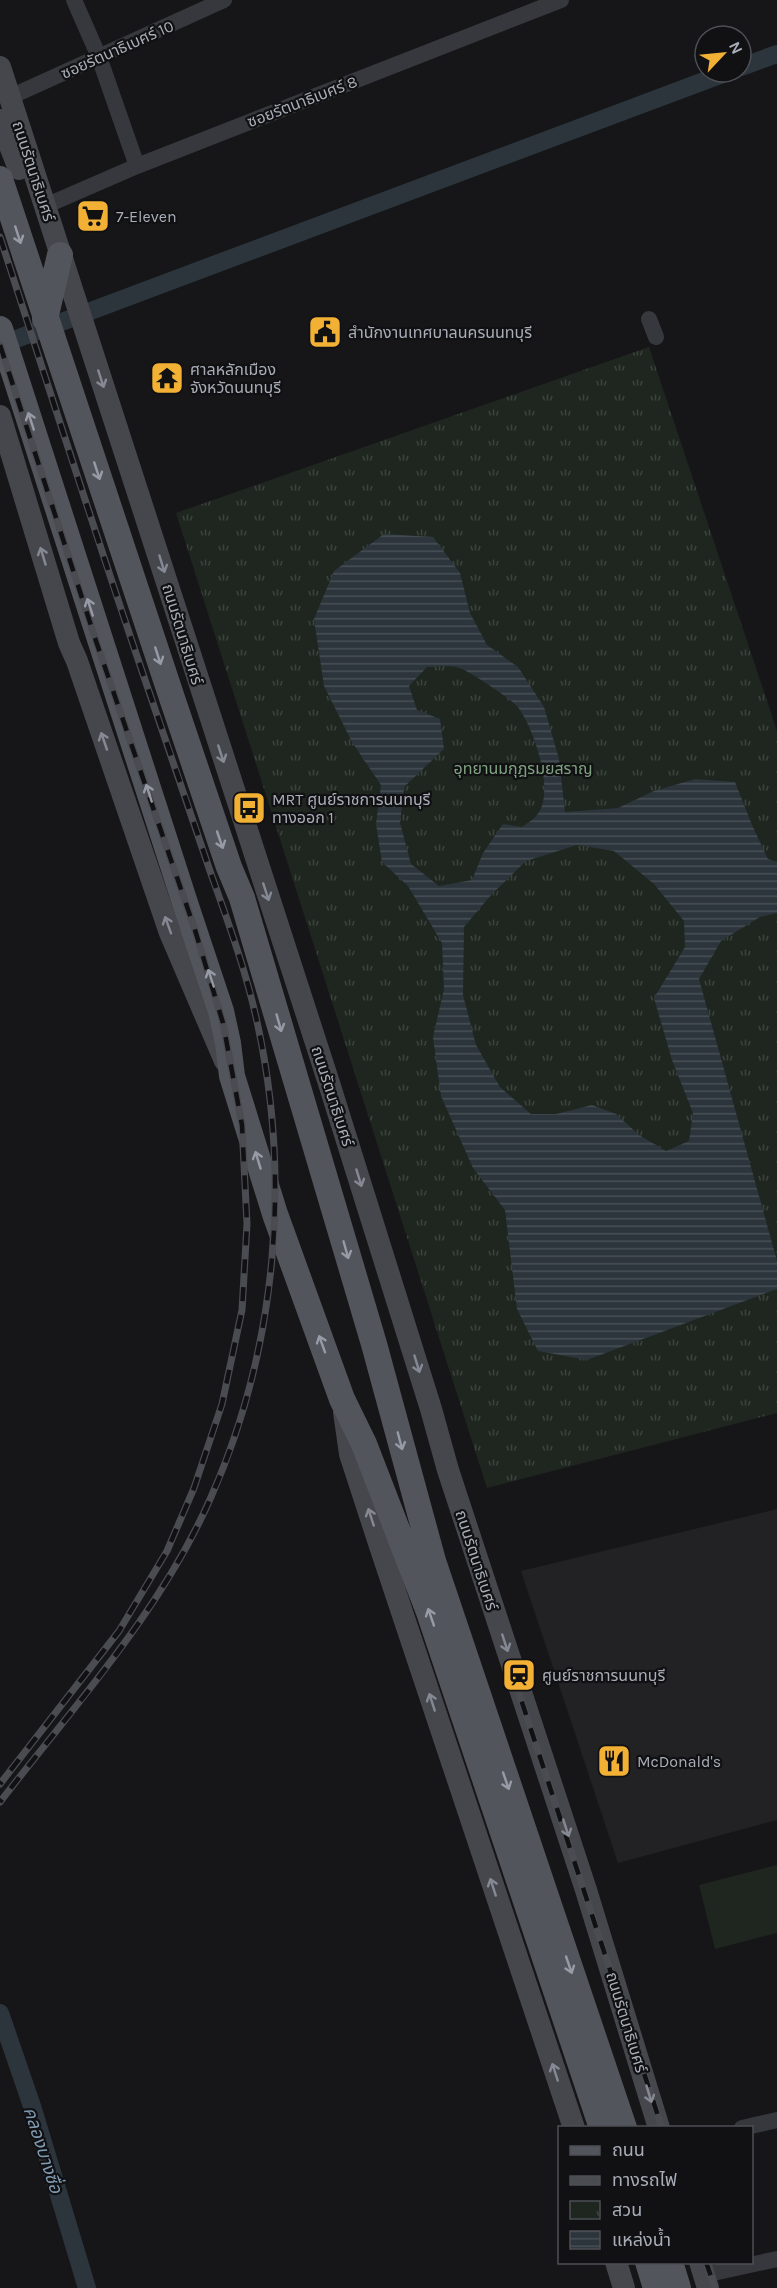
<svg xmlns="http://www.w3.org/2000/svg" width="777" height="2288" font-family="Karla,'Noto Sans Thai',sans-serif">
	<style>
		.built { fill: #222225 }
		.park { fill: url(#park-tufts) }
		.pitch { fill: #1e261f }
		.water { fill: url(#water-rules); fill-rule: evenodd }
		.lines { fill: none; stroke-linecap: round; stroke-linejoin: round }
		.canal { stroke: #2c353c; stroke-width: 18 }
		.street { stroke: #37383d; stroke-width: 16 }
		.secondary { stroke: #45474d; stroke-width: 22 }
		.primary { stroke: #53555c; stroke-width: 26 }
		.rail-casing { stroke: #4a4c52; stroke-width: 7 }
		.rail { stroke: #111113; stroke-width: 4.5; stroke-dasharray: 14; stroke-linecap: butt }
		.oneway { stroke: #979ba6 }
		.oneway2 { stroke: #858993 }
		.labels { text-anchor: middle; stroke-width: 4.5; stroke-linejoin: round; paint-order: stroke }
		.street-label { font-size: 16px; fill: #a8adb8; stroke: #111113 }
		.poi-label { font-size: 16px; fill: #a8adb8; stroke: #111113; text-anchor: start }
		.park-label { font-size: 16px; fill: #7fa381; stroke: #111113 }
		.water-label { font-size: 18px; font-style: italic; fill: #7f9bb3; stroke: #111113 }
	</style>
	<defs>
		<pattern id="park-tufts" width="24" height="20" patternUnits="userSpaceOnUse" patternTransform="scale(1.5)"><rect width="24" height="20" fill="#1e261f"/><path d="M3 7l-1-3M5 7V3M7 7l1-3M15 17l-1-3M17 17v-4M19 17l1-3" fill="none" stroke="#3c433d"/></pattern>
		<pattern id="water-rules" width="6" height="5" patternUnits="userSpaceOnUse" patternTransform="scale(1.5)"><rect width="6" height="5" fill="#2c353c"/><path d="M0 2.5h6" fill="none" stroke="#485056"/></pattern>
	</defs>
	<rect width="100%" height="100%" fill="#161618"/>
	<!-- built -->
	<path class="built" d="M777,1509V1820L618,1863L521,1571Z"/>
	<!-- park -->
	<path class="park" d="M649,347L777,731V1413L487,1488L176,513Z"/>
	<!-- pitch -->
	<path class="pitch" d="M777,1865V1933L715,1949L699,1885Z"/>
	<!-- water -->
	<path class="water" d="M384,534L433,537L460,573L470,613L487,645L518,667L544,707L559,759L565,812L618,808L654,791L695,779L735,782L752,825L768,859L777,862V913L760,917L721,941L699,979L777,1261V1289L587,1360L538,1351L517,1309L505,1210L473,1168L441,1096L433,1037L444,989L442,943L408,886L382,862L376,824L381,785L352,742L324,686L314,619L334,571ZM427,667C437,667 450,665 460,668C469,671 511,699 517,706C534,727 556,793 537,815C533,820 527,823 522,827L503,824L483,853L472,880L439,886L411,864L400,823L404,787L444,749L440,719L417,710L409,686ZM577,845L614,851L654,884L684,921L685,947L654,998L672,1060L693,1113L689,1141L666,1151L639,1135L616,1114L592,1105L556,1114H531L500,1087L476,1045L463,995L464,927L491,895L526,861Z"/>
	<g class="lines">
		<!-- canal -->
		<path class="canal" d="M741,67L777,54
			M0,345L728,72
			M0,2013L33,2109L87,2288"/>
		<!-- street -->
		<path class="street" d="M74,0L99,57L137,166
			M10,97L224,0
			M45,206L137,166L561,0
			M649,319L656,337
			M742,2128L777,2120
			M704,2275L777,2259"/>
		<!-- secondary -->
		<path class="secondary" d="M0,67L328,1080L431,1409L448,1470L586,1890L659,2128
			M0,120L19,169
			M0,416L69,643L77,661L170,933L225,1061
			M344,1412L350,1454L378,1540L574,2128
			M616,2262L624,2288
			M700,2262L708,2288"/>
		<!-- primary -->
		<path class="primary" d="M0,179L173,701L229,867L242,898L374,1344L433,1561L624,2128
			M45,319L60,255
			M0,329L186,906L221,1011L228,1043L232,1076L275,1214L342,1399L364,1444L429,1612L602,2128
			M648,2262L656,2288
			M670,2262L678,2288"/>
		<defs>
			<path id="rail" d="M0,237C47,382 93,527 142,671C165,738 188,805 210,871C227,919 245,968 256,1017C292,1176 277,1348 211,1497C162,1610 75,1705 0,1802
				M0,345L96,641L195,930L223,1023L242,1125L247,1224L242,1310L222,1404L194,1488L167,1551L119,1631L0,1784
				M513,1675L662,2128
				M706,2262L715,2288"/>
		</defs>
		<!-- rail casing -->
		<use href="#rail" class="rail-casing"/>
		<!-- rail -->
		<use href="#rail" class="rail"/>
	</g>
	<!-- one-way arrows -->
	<defs><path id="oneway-shaft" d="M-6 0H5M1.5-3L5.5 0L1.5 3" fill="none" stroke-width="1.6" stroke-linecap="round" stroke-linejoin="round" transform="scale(1.5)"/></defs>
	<g class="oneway">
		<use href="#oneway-shaft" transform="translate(18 235) rotate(72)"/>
		<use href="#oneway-shaft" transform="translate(31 421) rotate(-108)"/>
		<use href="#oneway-shaft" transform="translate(97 471) rotate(72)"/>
		<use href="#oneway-shaft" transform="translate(90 607) rotate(-108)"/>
		<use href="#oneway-shaft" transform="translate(158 656) rotate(72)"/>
		<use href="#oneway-shaft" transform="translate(149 793) rotate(-108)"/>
		<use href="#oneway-shaft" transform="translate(220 840) rotate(71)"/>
		<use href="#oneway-shaft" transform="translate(211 978) rotate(-108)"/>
		<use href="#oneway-shaft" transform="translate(279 1023) rotate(74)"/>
		<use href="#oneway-shaft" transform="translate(258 1160) rotate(-107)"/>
		<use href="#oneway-shaft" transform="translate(346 1250) rotate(74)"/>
		<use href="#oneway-shaft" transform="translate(322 1344) rotate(-110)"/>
		<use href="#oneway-shaft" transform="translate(400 1441) rotate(75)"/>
		<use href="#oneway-shaft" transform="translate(431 1617) rotate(-109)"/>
		<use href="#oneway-shaft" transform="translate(506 1781) rotate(71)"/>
		<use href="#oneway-shaft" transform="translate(569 1965) rotate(71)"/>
	</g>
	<g class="oneway2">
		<use href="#oneway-shaft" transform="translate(101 379) rotate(72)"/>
		<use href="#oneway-shaft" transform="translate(43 556) rotate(-107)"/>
		<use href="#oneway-shaft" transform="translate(162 564) rotate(73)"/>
		<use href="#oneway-shaft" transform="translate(104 741) rotate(-109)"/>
		<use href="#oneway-shaft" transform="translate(221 754) rotate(72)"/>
		<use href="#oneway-shaft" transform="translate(266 892) rotate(72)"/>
		<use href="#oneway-shaft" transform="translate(168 925) rotate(-110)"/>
		<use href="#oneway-shaft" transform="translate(359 1178) rotate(73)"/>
		<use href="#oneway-shaft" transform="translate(417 1364) rotate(73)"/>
		<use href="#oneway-shaft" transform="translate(371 1517) rotate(-108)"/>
		<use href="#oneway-shaft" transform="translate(505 1643) rotate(72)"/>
		<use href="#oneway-shaft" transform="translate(432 1702) rotate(-108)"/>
		<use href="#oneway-shaft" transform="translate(566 1828) rotate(72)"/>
		<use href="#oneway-shaft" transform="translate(493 1887) rotate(-108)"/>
		<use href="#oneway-shaft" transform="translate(555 2072) rotate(-108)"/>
		<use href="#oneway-shaft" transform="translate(649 2094) rotate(73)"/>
	</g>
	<!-- icons -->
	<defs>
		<symbol id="supermarket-square" viewBox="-11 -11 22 22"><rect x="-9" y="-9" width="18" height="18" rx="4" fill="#f2b134" stroke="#111113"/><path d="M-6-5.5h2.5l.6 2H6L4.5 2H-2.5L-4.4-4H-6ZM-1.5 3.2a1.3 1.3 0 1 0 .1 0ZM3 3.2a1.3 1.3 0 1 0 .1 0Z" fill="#111"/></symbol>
		<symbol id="civic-square" viewBox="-11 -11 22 22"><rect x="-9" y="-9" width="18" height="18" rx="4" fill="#f2b134" stroke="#111113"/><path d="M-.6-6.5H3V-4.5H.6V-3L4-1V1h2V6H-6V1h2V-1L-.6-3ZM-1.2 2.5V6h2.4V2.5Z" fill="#111"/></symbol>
		<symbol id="temple-square" viewBox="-11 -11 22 22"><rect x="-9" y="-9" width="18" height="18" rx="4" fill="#f2b134" stroke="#111113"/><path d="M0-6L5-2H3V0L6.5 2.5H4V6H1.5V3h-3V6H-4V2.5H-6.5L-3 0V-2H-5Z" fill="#111"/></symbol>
		<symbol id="bus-square" viewBox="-11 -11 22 22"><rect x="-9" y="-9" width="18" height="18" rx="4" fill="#f2b134" stroke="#111113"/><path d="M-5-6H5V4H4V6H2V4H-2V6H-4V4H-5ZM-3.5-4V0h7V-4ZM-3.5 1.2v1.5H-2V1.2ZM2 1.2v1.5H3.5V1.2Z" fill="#111"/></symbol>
		<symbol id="station-square" viewBox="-11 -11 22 22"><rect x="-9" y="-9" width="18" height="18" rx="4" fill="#f2b134" stroke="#111113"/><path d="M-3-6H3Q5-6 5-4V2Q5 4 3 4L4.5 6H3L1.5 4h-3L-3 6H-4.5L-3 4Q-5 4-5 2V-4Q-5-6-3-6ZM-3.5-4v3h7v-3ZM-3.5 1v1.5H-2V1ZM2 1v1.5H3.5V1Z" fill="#111"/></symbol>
		<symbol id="restaurant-square" viewBox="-11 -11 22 22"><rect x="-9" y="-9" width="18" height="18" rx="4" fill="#f2b134" stroke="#111113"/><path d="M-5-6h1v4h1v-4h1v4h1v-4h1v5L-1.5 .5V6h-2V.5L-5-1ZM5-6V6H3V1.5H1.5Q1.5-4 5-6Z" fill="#111"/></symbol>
	</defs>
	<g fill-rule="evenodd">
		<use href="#supermarket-square" x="74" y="197" width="38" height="38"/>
		<use href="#civic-square" x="306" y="313" width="38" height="38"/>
		<use href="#temple-square" x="148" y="359" width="38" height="38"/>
		<use href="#bus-square" x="230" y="789" width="38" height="38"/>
		<use href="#station-square" x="500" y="1656" width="38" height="38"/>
		<use href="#restaurant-square" x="595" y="1742" width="38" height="38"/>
	</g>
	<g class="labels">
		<!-- street labels -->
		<g class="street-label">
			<text transform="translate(117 49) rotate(-24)" y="6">ซอยรัตนาธิเบศร์ 10</text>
			<text transform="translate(302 101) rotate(-21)" y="6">ซอยรัตนาธิเบศร์ 8</text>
			<text transform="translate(34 171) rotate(72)" y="6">ถนนรัตนาธิเบศร์</text>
			<text transform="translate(183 634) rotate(73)" y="6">ถนนรัตนาธิเบศร์</text>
			<text transform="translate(333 1096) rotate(72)" y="6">ถนนรัตนาธิเบศร์</text>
			<text transform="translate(477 1560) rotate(72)" y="6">ถนนรัตนาธิเบศร์</text>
			<text transform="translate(627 2022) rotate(73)" y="6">ถนนรัตนาธิเบศร์</text>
		</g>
		<!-- poi labels -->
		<g class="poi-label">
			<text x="116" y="222">7-Eleven</text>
			<text x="348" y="338">สำนักงานเทศบาลนครนนทบุรี</text>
			<text x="190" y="375">ศาลหลักเมือง<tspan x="190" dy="18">จังหวัดนนทบุรี</tspan></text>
			<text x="272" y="805">MRT ศูนย์ราชการนนทบุรี<tspan x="272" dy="18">ทางออก 1</tspan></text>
			<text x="542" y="1681">ศูนย์ราชการนนทบุรี</text>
			<text x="637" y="1767">McDonald's</text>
		</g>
		<!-- park labels -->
		<g class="park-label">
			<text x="523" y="774">อุทยานมกุฎรมยสราญ</text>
		</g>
		<!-- water labels -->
		<g class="water-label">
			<text transform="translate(43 2150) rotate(72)" y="6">คลองบางซื่อ</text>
		</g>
	</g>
	<!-- legend -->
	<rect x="558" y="2126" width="195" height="138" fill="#111113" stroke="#4d4f55" stroke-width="1.5"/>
	<rect x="570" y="2146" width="30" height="9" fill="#53555c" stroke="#4d4f55" stroke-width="1.5"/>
	<text x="612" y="2156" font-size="18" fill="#a8adb8">ถนน</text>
	<rect x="570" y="2176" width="30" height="9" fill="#4a4c52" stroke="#4d4f55" stroke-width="1.5"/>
	<text x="612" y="2186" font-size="18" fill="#a8adb8">ทางรถไฟ</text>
	<rect x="570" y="2201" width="30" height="18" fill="url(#park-tufts)" stroke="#4d4f55" stroke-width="1.5"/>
	<text x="612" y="2216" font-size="18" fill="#a8adb8">สวน</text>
	<rect x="570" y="2231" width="30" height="18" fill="url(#water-rules)" stroke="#4d4f55" stroke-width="1.5"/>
	<text x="612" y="2246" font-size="18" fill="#a8adb8">แหล่งน้ำ</text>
	<!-- north arrow -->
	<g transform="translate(723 54) rotate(64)"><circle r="28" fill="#111113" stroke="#4d4f55" stroke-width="1.5"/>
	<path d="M0-4.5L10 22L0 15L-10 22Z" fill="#f2b134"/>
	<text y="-9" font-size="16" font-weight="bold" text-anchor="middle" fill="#a8adb8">N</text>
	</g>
</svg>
